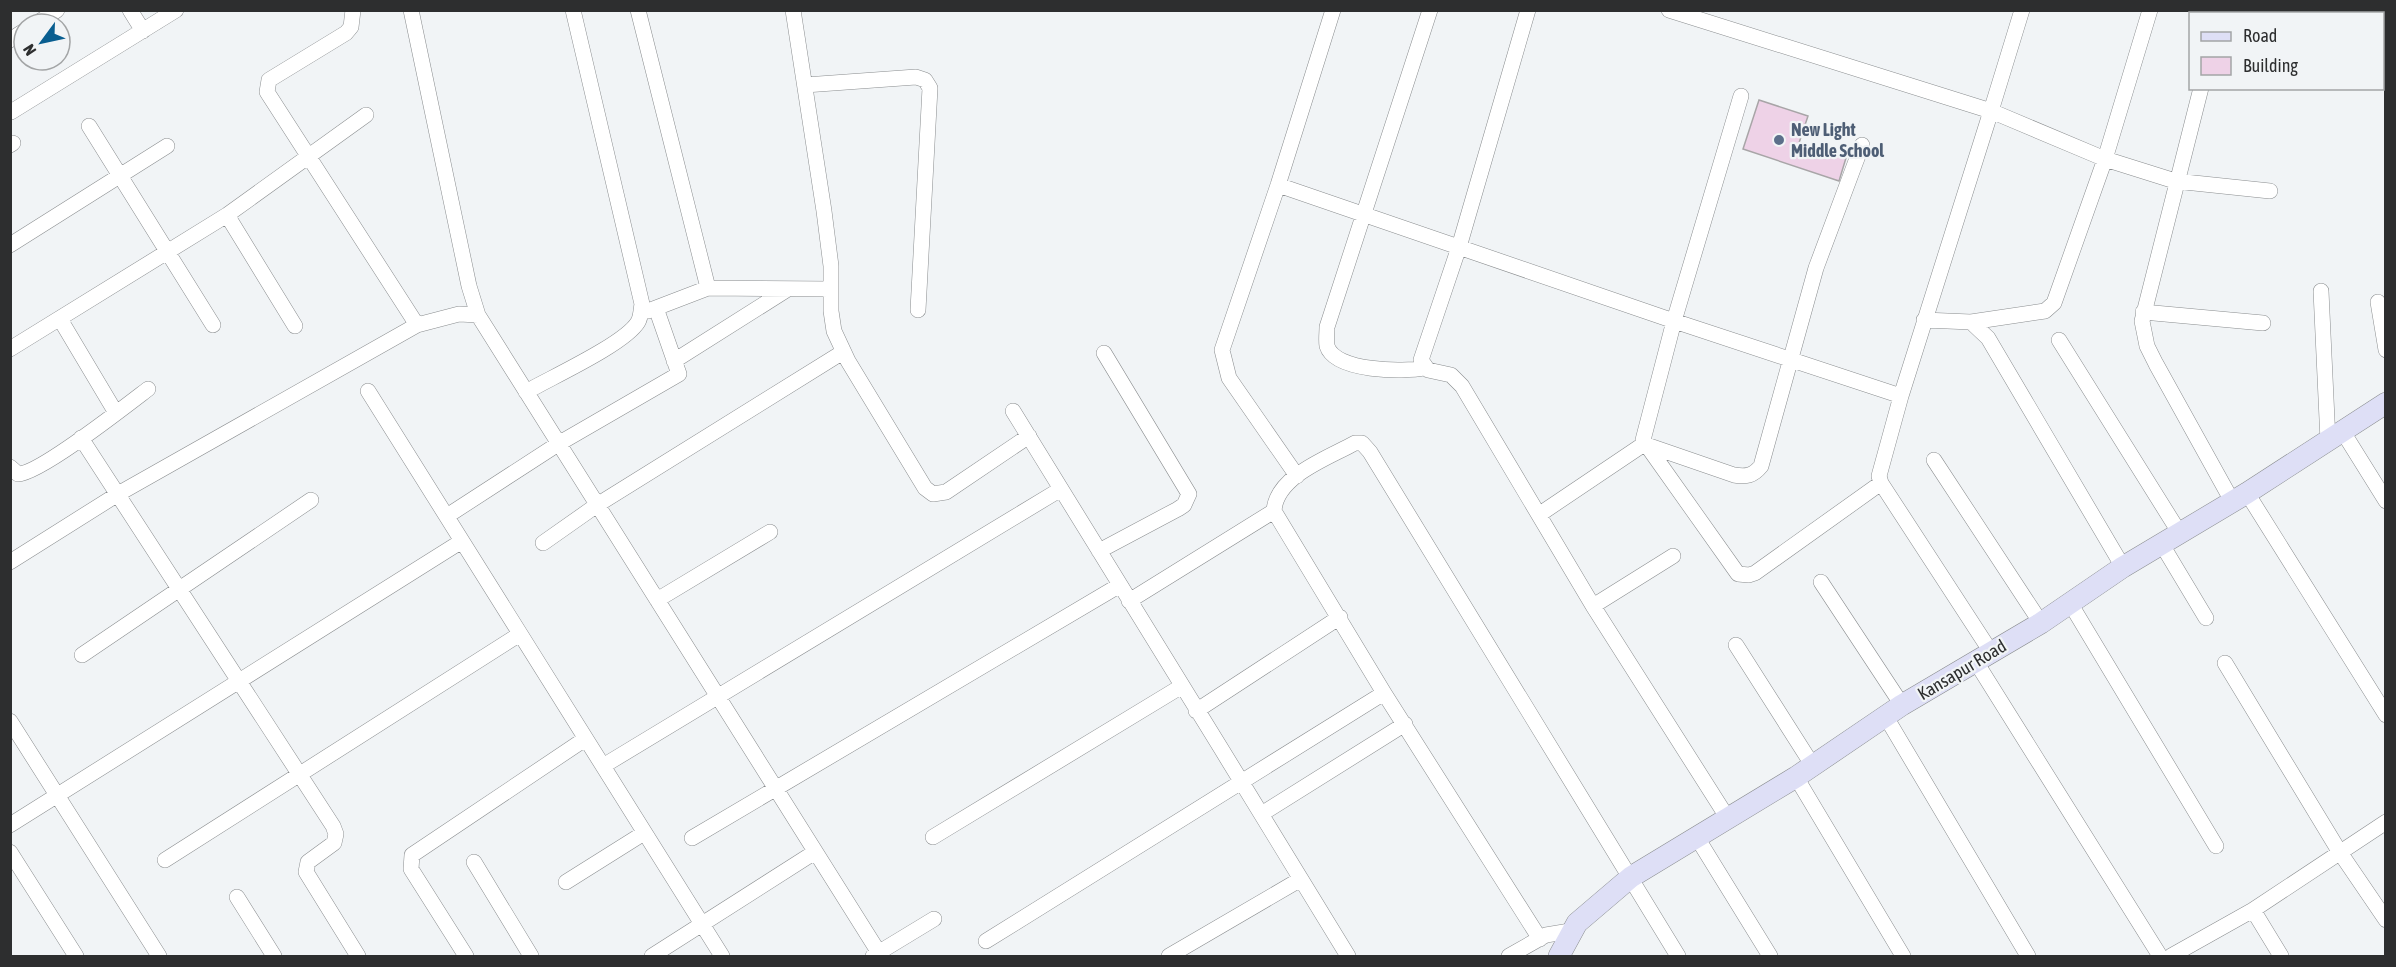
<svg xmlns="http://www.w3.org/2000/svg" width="2396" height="967" font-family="'Asap Condensed',sans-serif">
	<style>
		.building { fill: #eed2e7; stroke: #a8a5a7; stroke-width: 1.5 }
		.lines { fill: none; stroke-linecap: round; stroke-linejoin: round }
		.street-casing { stroke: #8a8d8f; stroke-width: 16 }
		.secondary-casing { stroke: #8a8d8f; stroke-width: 22 }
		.street { stroke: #fff; stroke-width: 15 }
		.secondary { stroke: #dedff6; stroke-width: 21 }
		.service-dot { fill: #5c6f8a; stroke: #f1f4f6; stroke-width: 2 }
		.labels { text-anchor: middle; stroke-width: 4.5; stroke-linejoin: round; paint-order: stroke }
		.service-label { font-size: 18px; font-weight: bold; fill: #4e5e75; stroke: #f1f4f6; text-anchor: start }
		.street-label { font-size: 18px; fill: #2d2e2f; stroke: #f1f4f6 }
	</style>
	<rect width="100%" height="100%" fill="#f1f4f6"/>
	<!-- building -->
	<path class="building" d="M1759,100L1808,116L1799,143L1846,158L1839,181L1743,149Z"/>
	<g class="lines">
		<defs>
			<path id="street" d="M130,10L143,31
				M353,10L351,27L346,33L269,80L267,92L417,325
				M411,10L469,286L478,315L881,956
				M638,10L708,288
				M793,10L824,211L831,266V311L834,331L848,361L925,488L933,494L946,492L1029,436
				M1528,10L1459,247L1421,360L1428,370L1451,375L1462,386L1593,606L1727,817
				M1669,10L1991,111L2022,10
				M2221,14L2222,10
				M36,24L57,10
				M10,40L24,31
				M805,85L916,77L925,80L930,88L918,310
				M2201,88L2142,321L2147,346L2156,364L2232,501
				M1741,96L1674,321L1643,440L1738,574L1749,575L1755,573L1881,483
				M11,112L176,10
				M89,126L213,325
				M10,145L13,143
				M1278,185L1674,321L1901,396
				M227,215L295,326
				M10,245L167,146
				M2321,291L2328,441
				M2378,302L2386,350
				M648,311L708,288L831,289
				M2143,312L2263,323
				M60,319L116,413
				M1924,320L1971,322L1988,338L2123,567
				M1971,322L2045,311L2054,303L2105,159L2150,10
				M2059,340L2179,532
				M10,349L227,215L366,115
				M674,361L788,289
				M1425,368C1404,372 1335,372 1327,346C1326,340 1327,333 1327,327L1430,10
				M368,391L722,956
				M526,392C550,378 625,344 638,322C641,317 641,309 642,304L573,10
				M1013,411C1125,592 1237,774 1348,956
				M2343,432L2386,501
				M81,438L333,826L336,834L334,843L308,862L306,872L358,956
				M1934,460L2041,623
				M10,467L18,474C39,474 127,405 148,389
				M1297,476L1229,378L1222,350L1278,185L1333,10
				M2247,493L2386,715
				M1540,514L1644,444L1734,475C1746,477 1753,476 1761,466L1816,268L1862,145
				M447,516L558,444L679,374L656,308
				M543,543L597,505L843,352
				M2161,543L2206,618
				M1099,551L1178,509L1184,505L1189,494L1104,353
				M10,562L118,494L417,325L459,314L478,315
				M1821,582L1902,705
				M657,600L770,532
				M1129,601L1274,511
				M2070,603L2216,846
				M1593,606L1673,556
				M1736,645L1813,766
				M1991,652L1881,483L1879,476L1901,396L1991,111L2105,159L2175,181L2270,191
				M82,655L311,500
				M1976,662L2160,956
				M2225,663L2339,851L2386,920
				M1196,711L1340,617
				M1886,717L2028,956
				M10,721L159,956
				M603,766L1061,489
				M1796,777L1903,956
				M1263,813L1405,724
				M10,825L462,541
				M1696,836L1770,956
				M933,837L1182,686
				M692,838L1120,585
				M10,852L76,956
				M165,860L520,634
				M474,862L531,956
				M566,882L644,833
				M237,897L274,956
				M2253,910L2281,956
				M1540,939L1384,693L1274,511C1276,476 1328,458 1355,443H1362L1370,452L1678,956
				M986,941L1384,693
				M466,956L411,869L412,855L585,739
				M652,956L815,852
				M873,956L934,919
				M1169,956L1301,879
				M1509,956L1546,935L1570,931
				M2171,956L2253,910L2386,822"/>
			<path id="secondary" d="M1559,956L1577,923L1631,877L1796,777L1902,705L2041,623L2123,567L2247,493L2386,403"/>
		</defs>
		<!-- street casing -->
		<use href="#street" class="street-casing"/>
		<!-- secondary casing -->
		<use href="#secondary" class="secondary-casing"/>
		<!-- street -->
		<use href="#street" class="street"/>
		<!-- secondary -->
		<use href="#secondary" class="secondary"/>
	</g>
	<!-- markers -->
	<circle class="service-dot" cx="1779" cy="140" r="6"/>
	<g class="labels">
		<!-- service labels -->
		<g class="service-label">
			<text x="1791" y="136">New Light<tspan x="1791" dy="21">Middle School</tspan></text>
		</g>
		<!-- street labels -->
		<g class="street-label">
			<text transform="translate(1962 670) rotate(-31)" y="6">Kansapur Road</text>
		</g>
	</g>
	<!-- border -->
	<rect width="2396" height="967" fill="none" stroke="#2d2e2f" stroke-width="24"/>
	<!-- legend -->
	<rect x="2189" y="12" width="195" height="78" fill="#f1f4f6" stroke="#a3a5a6" stroke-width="1.5"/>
	<rect x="2201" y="32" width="30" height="9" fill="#dedff6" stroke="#a3a5a6" stroke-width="1.5"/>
	<text x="2243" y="42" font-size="18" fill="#2d2e2f">Road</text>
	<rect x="2201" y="57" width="30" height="18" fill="#eed2e7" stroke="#a3a5a6" stroke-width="1.5"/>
	<text x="2243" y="72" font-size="18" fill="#2d2e2f">Building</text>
	<!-- north arrow -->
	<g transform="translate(42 42) rotate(237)"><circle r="28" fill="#f1f4f6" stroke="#a3a5a6" stroke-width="1.5"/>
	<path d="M0-4.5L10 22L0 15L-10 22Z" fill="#095e90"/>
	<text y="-9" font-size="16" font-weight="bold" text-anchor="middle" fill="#2d2e2f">N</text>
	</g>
</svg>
